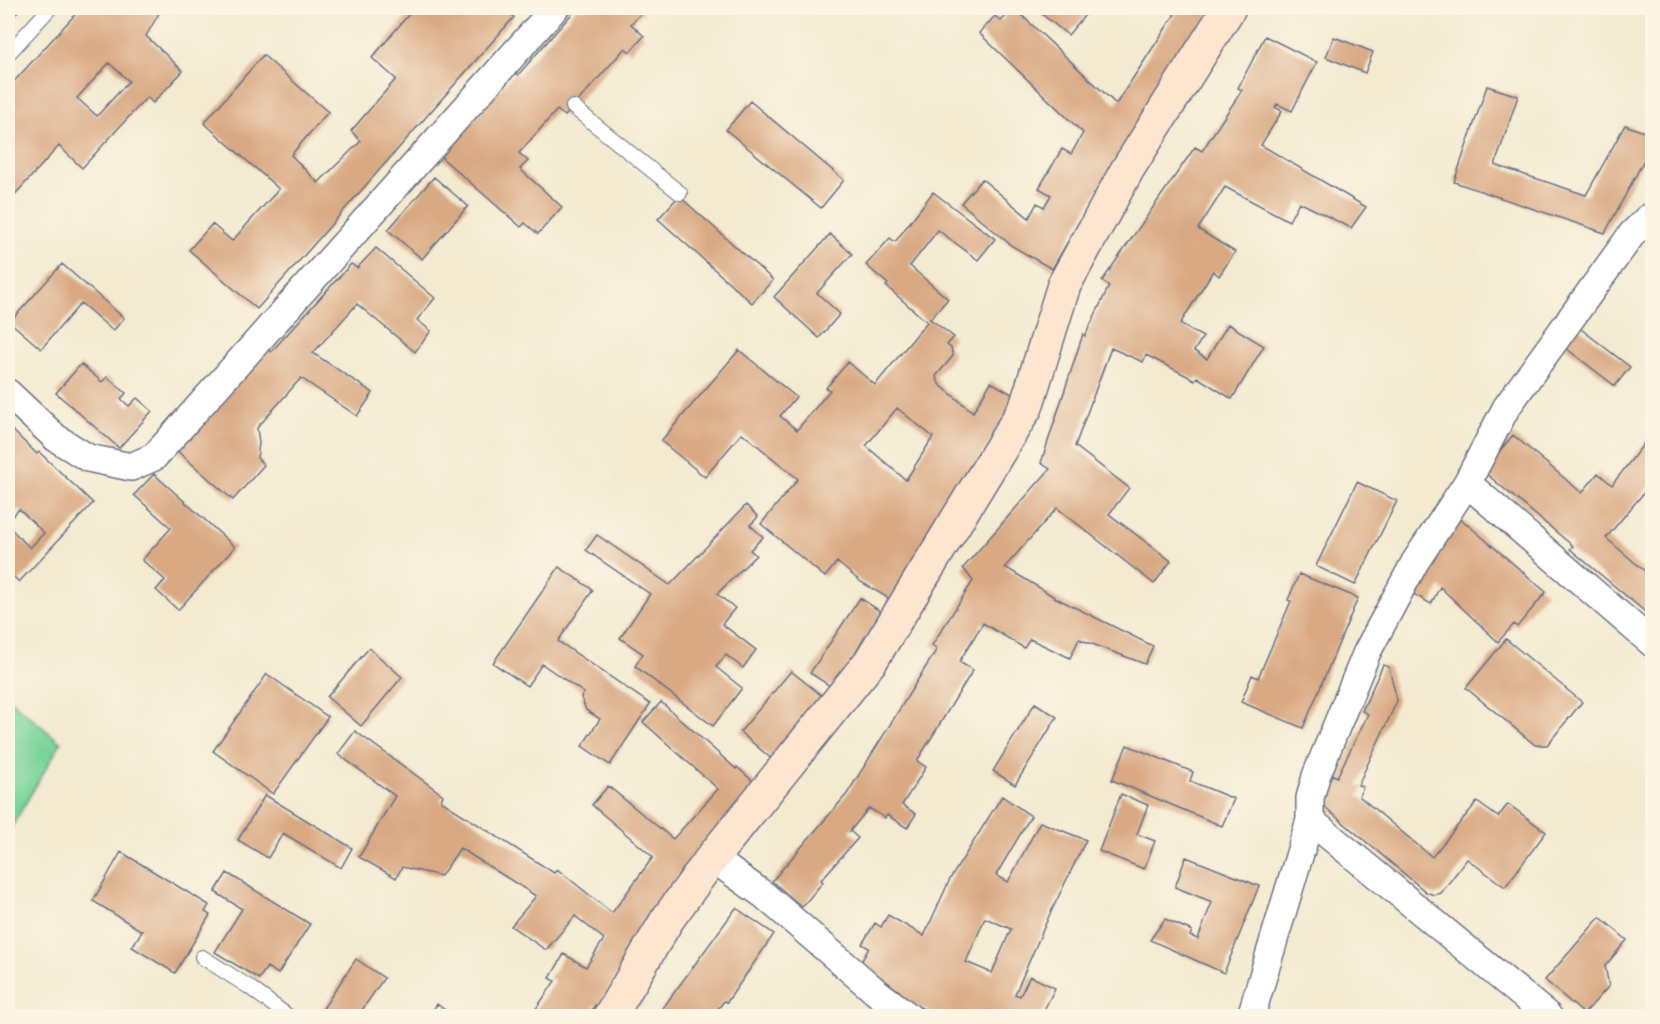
<svg xmlns="http://www.w3.org/2000/svg" width="1660" height="1024" font-family="Alegreya,serif">
	<style>
		.green { fill: #79d49a; stroke: #4a827c; stroke-width: 1.5 }
		.building { fill: #d9a983; fill-rule: evenodd }
		.lines { fill: none; stroke-linecap: round; stroke-linejoin: round }
		.lane-casing { stroke: #677086; stroke-width: 16 }
		.street-casing { stroke: #677086; stroke-width: 30 }
		.secondary-casing { stroke: #677086; stroke-width: 36 }
		.lane { stroke: #fff; stroke-width: 14 }
		.street { stroke: #fff; stroke-width: 27 }
		.secondary { stroke: #fde5d0; stroke-width: 33 }
	</style>
	<rect width="100%" height="100%" fill="#fcf5e5"/>
	<filter id="ink" filterUnits="userSpaceOnUse"><feTurbulence type="fractalNoise" baseFrequency=".0167" numOctaves="2"/><feDisplacementMap in="SourceGraphic" scale="12" xChannelSelector="R" yChannelSelector="G"/><feConvolveMatrix kernelMatrix="1 2 1 2 8 2 1 2 1" color-interpolation-filters="sRGB"/></filter>
	<filter id="wash" filterUnits="userSpaceOnUse"><feTurbulence type="fractalNoise" baseFrequency=".008" numOctaves="4" result="noise"/><feDisplacementMap in="SourceGraphic" scale="24" xChannelSelector="R" yChannelSelector="G"/><feGaussianBlur stdDeviation="1.35" result="paint"/><feColorMatrix in="noise" values="0 0 0 0 0 0 0 0 0 0 0 0 0 0 0 0 0 1.4 0 .05"/><feComposite in="paint" operator="in"/></filter>
	<g filter="url(#wash)">
		<rect width="100%" height="100%" fill="#f3ead0"/>
		<!-- green -->
		<path class="green" d="M8,698L61,743L8,833Z"/>
		<g id="blocks">
			<!-- building -->
			<path class="building" d="M8,8H21L8,22Z
				M81,8H162L146,36L183,71L153,103L147,97L82,168L59,146L8,202V88ZM109,63L129,81L97,116L77,98Z
				M414,8H503L514,17L257,309L189,250L212,224L232,241L279,189L204,123L263,55L328,112L291,155L318,183L361,141L351,131L396,79L372,58Z
				M577,8H646L631,24L644,36L630,52L625,48L565,116L557,110L519,153L528,161L520,169L562,207L538,234L525,223L521,227L441,157L515,72L518,75Z
				M1014,8L1116,104L1175,14L1164,8H1213L1118,155L1052,269L1012,246L961,203L982,179L1029,218L1037,203L1044,207L1051,195L1039,188L1062,149L1071,154L1083,133L979,33L995,16L1001,21Z
				M1041,8H1091L1068,35L1038,11Z
				M1265,36L1317,62L1292,111L1277,104L1275,107L1282,111L1261,145L1366,207L1351,228L1299,202L1289,221L1225,187L1198,229L1235,252L1219,276L1213,271L1180,324L1203,337L1194,351L1207,359L1228,324L1264,346L1232,399L1197,377L1195,380L1146,355L1143,362L1111,348L1075,446L1129,488L1109,514L1171,561L1154,584L1057,508L1005,567L1056,598L1153,646L1145,664L1079,639L1070,658L1030,639L1024,648L983,623L959,662L973,670L917,761L926,767L902,805L916,814L907,828L887,815L885,818L869,808L850,831L858,838L821,880L823,882L802,907L772,881L847,794L937,649L932,645L973,581L963,568L1050,469L1041,463L1083,334L1085,336L1109,286L1102,281L1195,147L1202,151L1242,90L1238,88Z
				M1334,37L1373,52L1365,73L1326,57Z
				M1487,86L1518,96L1495,165L1586,195L1625,125L1652,135V145L1605,233L1454,182Z
				M750,101L844,180L821,208L726,130Z
				M434,177L468,206L422,259L388,230Z
				M933,192L995,239L978,260L938,230L910,266L948,299L930,319L954,337L947,345L951,348L953,356L936,376L939,384L973,412L991,382L1017,397L893,601L861,582L837,562L825,577L761,524L798,479L742,433L705,477L661,441L739,350L796,397L780,416L797,430L830,390L826,388L848,362L875,385L927,322L886,286L888,284L866,265L890,238L895,242ZM897,408L933,437L906,480L866,446Z
				M679,196L773,280L752,303L658,219Z
				M830,234L852,254L817,293L840,314L819,338L774,297Z
				M376,248L435,298L417,320L431,331L415,352L357,304L313,353L373,393L357,416L301,378L257,428L259,443L257,458L264,465L233,500L175,449L266,348L271,352L351,264L357,268Z
				M62,264L124,318L113,331L81,303L41,349L10,322Z
				M1577,326L1630,367L1615,386L1562,345Z
				M81,364L102,382L107,377L126,393L121,399L129,406L137,398L152,411L119,448L56,393Z
				M8,426L37,454L39,452L93,503L19,582L8,571V526L30,548L44,533L19,509L8,521Z
				M1652,433V483L1606,538L1647,573L1652,566V612L1649,615L1570,549L1573,546L1483,471L1513,435L1582,493L1598,473L1612,485Z
				M154,474L235,547L178,610L156,590L165,580L142,560L171,528L134,495Z
				M1357,482L1397,501L1355,585L1316,566Z
				M746,505L758,517L750,525L763,537L750,550L756,555L717,594L735,608L722,624L756,650L743,668L726,655L716,667L742,688L713,726L635,666L643,654L620,638L650,594L586,550L597,535L670,585Z
				M1461,519L1546,592L1517,627L1514,624L1498,642L1440,587L1431,604L1410,592L1431,553Z
				M559,567L593,590L558,641L650,704L610,765L582,746L600,719L586,710L581,697L584,693L542,664L527,686L493,663Z
				M1299,574L1358,598L1303,728L1241,702L1252,675L1258,678L1291,601L1288,600Z
				M860,598L883,613L833,688L810,673Z
				M1506,639L1582,702L1547,745H1535L1466,688Z
				M369,648L402,677L361,726L327,697Z
				M1383,665L1389,667L1397,701L1358,785L1363,787L1359,796L1432,857L1477,802L1498,817L1508,804L1546,832L1505,887L1467,859L1441,893L1434,895L1426,892L1320,803L1331,774L1337,777L1368,714L1362,711Z
				M791,671L826,699L774,761L740,732Z
				M267,674L328,717L273,794L213,751Z
				M661,702L736,769L737,767L756,784L693,856L661,900L598,1007L595,1005L588,1016H531L555,981L550,978L564,954L586,967L604,939L575,916L546,950L511,926L536,896L460,848L441,876L402,867L396,878L359,857L395,796L338,754L355,731L443,795L441,801L554,873L557,869L612,913L653,857L592,805L608,786L673,839L718,789L643,722Z
				M1035,703L1057,717L1015,785L993,771Z
				M1127,745L1193,772L1190,781L1234,799L1222,826L1112,780Z
				M1121,794L1148,805L1137,834L1155,841L1144,869L1099,851Z
				M265,795L352,848L341,868L283,833L268,858L238,840Z
				M1002,796L1031,816L996,875L1008,882L1040,822L1086,840L1049,916L1015,994L1020,996L1030,976L1055,988L1041,1016H940L896,997L899,991L861,962L869,948L862,944L875,923L881,927L888,915L924,936L950,879ZM985,918L1011,929L992,973L966,962Z
				M121,852L209,905L205,912L210,915L175,973L132,947L142,931L93,901Z
				M1186,857L1259,886L1224,973L1150,940L1165,919L1192,931L1190,936L1198,939L1212,902L1175,887Z
				M227,873L310,924L278,974L267,967L259,979L215,952L242,909L215,892Z
				M736,908L774,934L727,1002L724,1001L713,1016H657Z
				M1600,917L1627,940L1605,966L1609,986L1584,1014L1545,980Z
				M356,959L384,978L358,1016H318Z
				M437,1004L453,1016H429Z"/>
		</g>
	</g>
	<g filter="url(#ink)">
		<use href="#blocks" fill-opacity="0" stroke="#677086" stroke-width="1.5"/>
		<g class="lines">
			<defs>
				<path id="lane" d="M8,54L50,8
					M573,107L680,193
					M202,957L249,987L288,1016"/>
				<path id="street" d="M8,393L56,438L88,458L131,467L154,457L555,8
					M1467,483L1506,408L1632,234L1648,218L1652,217
					M1310,820L1548,1016
					M712,858L764,895L875,991L908,1016
					M1251,1016L1310,820V798L1316,776L1367,652L1415,562L1467,483L1652,643"/>
				<path id="secondary" d="M610,1016L667,920L712,858L870,662L1026,407L1064,285L1127,170L1229,8"/>
			</defs>
			<!-- lane casing -->
			<use href="#lane" class="lane-casing"/>
			<!-- street casing -->
			<use href="#street" class="street-casing"/>
			<!-- secondary casing -->
			<use href="#secondary" class="secondary-casing"/>
			<!-- lane -->
			<use href="#lane" class="lane"/>
			<!-- street -->
			<use href="#street" class="street"/>
			<!-- secondary -->
			<use href="#secondary" class="secondary"/>
		</g>
	</g>
	<!-- margin -->
	<rect width="1660" height="1024" fill="none" stroke="#fcf5e5" stroke-width="30"/>
</svg>
